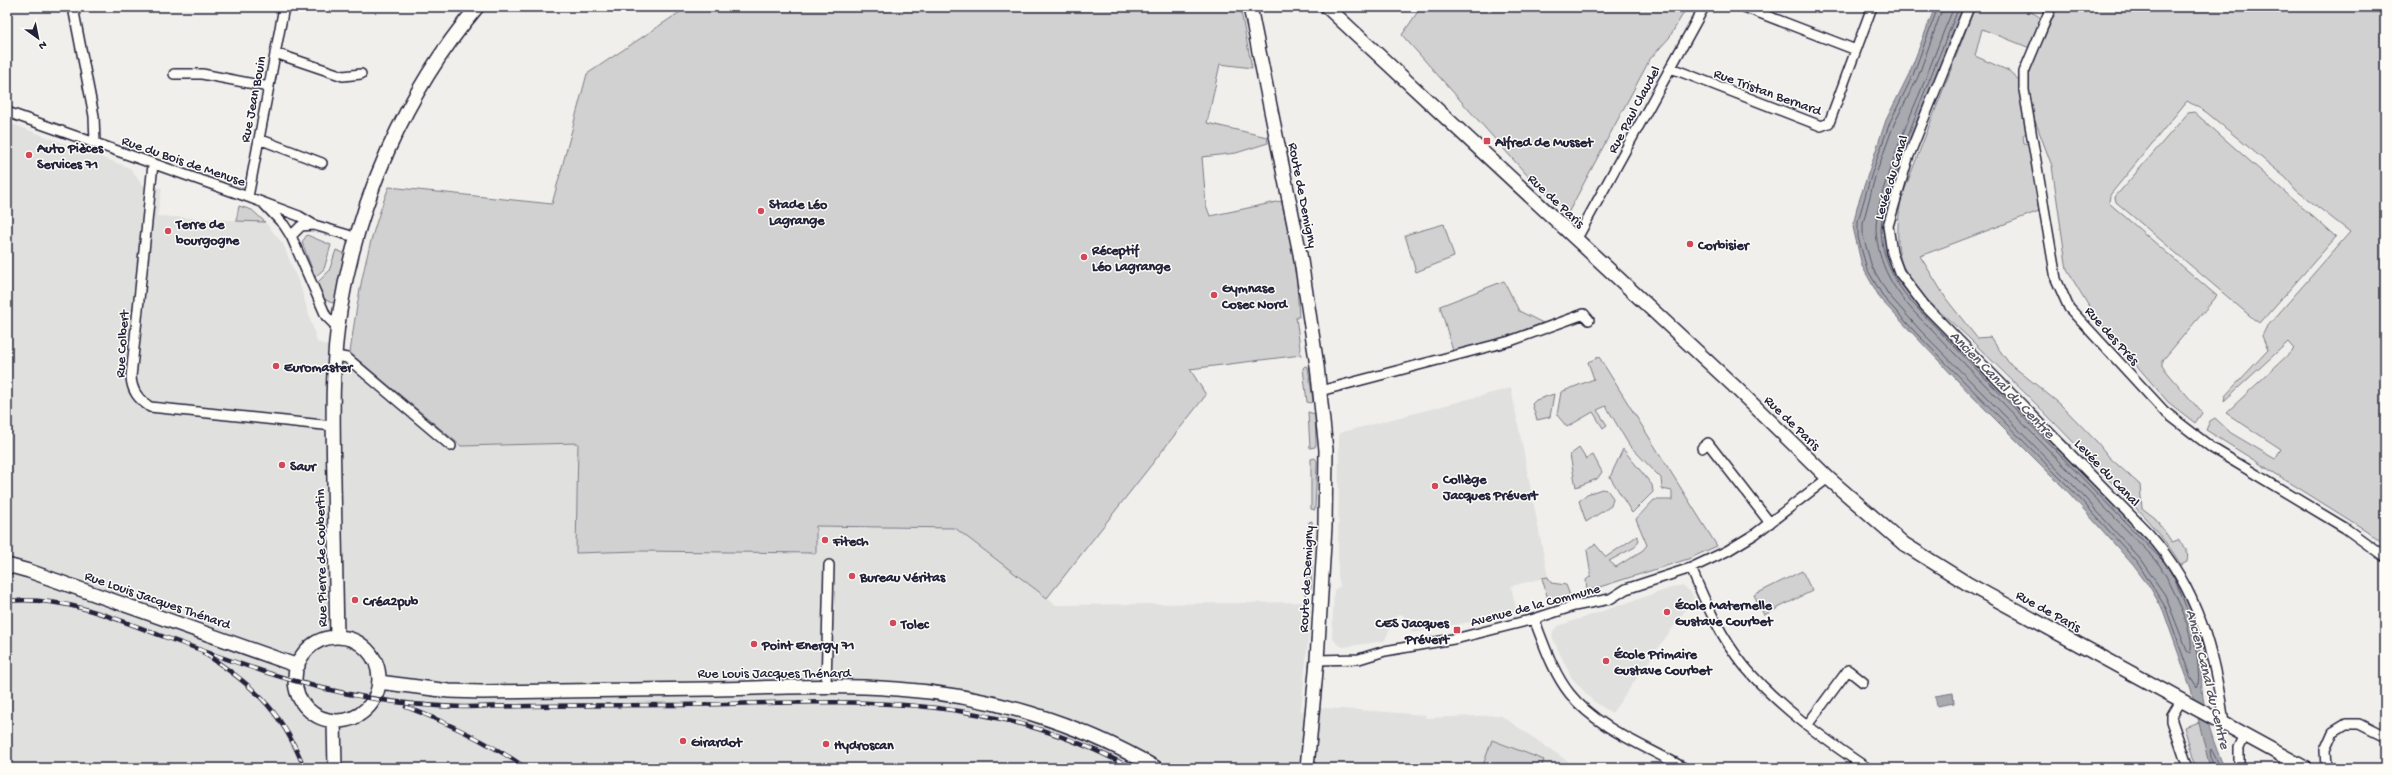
<svg xmlns="http://www.w3.org/2000/svg" width="2392" height="775" font-family="'Gochi Hand',sans-serif">
	<style>
		.built { fill: #e0e0df }
		.green { fill: #d2d1d1; stroke: #7a7a86 }
		.water { fill: #a9a9b0; stroke: #737381 }
		.lines { fill: none; stroke-linecap: round; stroke-linejoin: round }
		.shore { stroke: #58586a; stroke-width: 1 }
		.minor-casing { stroke: #22223b; stroke-width: 12 }
		.secondary-casing { stroke: #22223b; stroke-width: 16 }
		.minor { stroke: #fdfcf7; stroke-width: 9 }
		.secondary { stroke: #fdfcf7; stroke-width: 13 }
		.rail-casing { stroke: #22223b; stroke-width: 4.5 }
		.rail { stroke: #fdfcf7; stroke-width: 3; stroke-dasharray: 9; stroke-linecap: butt }
		.poi-dot { fill: #d1495b; stroke: #fdfcf7; stroke-width: 1.5 }
		.labels { text-anchor: middle; stroke-width: 3; stroke-linejoin: round; paint-order: stroke }
		.street-label { font-size: 14px; fill: #22223b; stroke: #fdfcf7 }
		.poi-label { font-size: 14px; font-weight: bold; fill: #22223b; stroke: #fdfcf7; text-anchor: start }
		.water-label { font-size: 15px; font-style: italic; fill: #58586a; stroke: #fdfcf7 }
	</style>
	<rect width="100%" height="100%" fill="#f0efec"/>
	<filter id="ink" filterUnits="userSpaceOnUse"><feTurbulence type="fractalNoise" baseFrequency=".025" numOctaves="2"/><feDisplacementMap in="SourceGraphic" scale="8" xChannelSelector="R" yChannelSelector="G"/><feConvolveMatrix kernelMatrix="1 2 1 2 8 2 1 2 1" color-interpolation-filters="sRGB"/></filter>
	<g filter="url(#ink)">
		<!-- built -->
		<path class="built" d="M7,122L130,168L142,185L162,188L157,216L265,222L283,244L301,288L317,342L350,353L461,446L578,443L576,553L638,551L815,553L816,526L955,528L1056,605L1312,602L1301,711L1323,708L1374,711L1425,715L1426,718L1500,715L1578,768H7Z
			M1511,388L1548,577L1511,586L1517,613L1413,633L1402,614L1397,615L1384,641L1343,647L1337,644L1332,637L1334,590L1340,586L1338,575L1339,433Z
			M1677,586H1682L1690,591L1694,598L1612,713L1593,701L1571,677L1552,637L1553,631L1558,626Z"/>
		<!-- green -->
		<path class="green" d="M682,7H1240L1252,68L1220,64L1207,123L1267,137L1268,143L1236,153L1202,157L1206,205L1210,216L1281,201L1294,251L1299,283L1297,284L1299,317H1296L1301,355L1190,369L1206,395L1047,598L955,528L816,526V553L638,551L576,553L578,443L461,446L350,353C358,294 367,242 389,187L552,204L587,74L683,10Z
			M1421,7H1687L1669,38L1650,59L1568,213L1527,175L1402,35Z
			M1975,7C1998,7 2023,3 2042,19L2030,48L1982,29L1975,56L2009,71L2020,81L2028,132L2023,135L2024,143L2029,144L2030,149L2039,211L1920,256L1947,300L1977,338L1990,337L2009,363L2060,404L2097,442L2109,457L2140,485L2142,508L2155,518L2172,542L2178,540C2186,547 2189,551 2187,562L2181,565C2162,533 2135,507 2109,480C2065,432 2018,386 1971,340C1951,320 1917,296 1905,270C1894,251 1898,220 1901,199Z
			M2058,7H2385V546L2367,531L2206,430L2210,421L2215,418L2231,433L2275,459L2281,449L2226,413L2294,349L2288,342L2224,401L2225,396L2268,350L2262,336L2266,328L2350,232L2296,190L2286,178L2206,112L2187,101L2110,195L2109,203L2217,296L2162,361V366L2202,413L2195,423L2168,402L2096,318L2067,270L2052,166L2031,110L2028,90L2030,69Z
			M2194,112L2336,237L2260,323L2256,321L2116,202L2115,197L2188,113Z
			M239,206L252,210L265,222L236,221Z
			M1444,224L1454,257L1416,272L1405,235Z
			M307,235L331,245L324,269L315,277L302,242Z
			M336,250L346,254L336,301L332,303L323,298L317,283L329,271Z
			M1504,281L1519,311L1543,323L1505,337L1453,351L1440,306Z
			M1599,357L1717,546L1688,559L1587,591L1586,580L1591,576L1587,550L1595,544L1606,557L1637,536L1639,540L1635,547L1609,561L1616,567L1643,550L1647,545L1636,519L1654,500H1672V491L1662,489L1661,478L1629,445L1606,406L1597,410L1607,425L1603,428L1593,412L1567,427L1557,415L1561,392L1594,379L1588,362Z
			M1305,366L1308,367L1313,401L1311,403L1307,402L1303,368Z
			M1554,394L1550,417L1537,420L1532,404L1536,400Z
			M1308,412L1315,414L1316,444L1315,447L1310,448Z
			M1579,448L1586,459L1593,455L1602,472L1597,479L1576,487L1570,455Z
			M1623,449L1652,485L1653,492L1632,513L1610,477Z
			M1315,458L1317,461L1315,510L1311,509V459Z
			M1602,489L1607,490L1613,498L1611,506L1586,522L1579,501L1587,494Z
			M1312,521L1311,588L1305,595L1309,522Z
			M1802,571L1812,591L1764,615L1754,595Z
			M1548,577L1551,583L1566,585L1571,598L1549,603L1542,578Z
			M2200,722L2210,768H2199L2195,764L2184,727Z
			M1492,740L1544,760L1541,768H1491L1483,765Z"/>
		<!-- water -->
		<path class="water" d="M1935,7H1964L1919,120L1891,200L1887,218L1896,274L2153,542C2171,571 2190,597 2197,631C2201,651 2201,670 2202,689C2204,712 2214,748 2225,768H2210L2191,689L2163,610L2151,589L2133,565L2070,494L1975,399L1881,300L1862,266L1853,227L1857,207L1886,120L1909,74Z
			M1953,693L1954,703L1937,706L1935,696Z"/>
		<g class="lines">
			<!-- shore -->
			<path class="shore" d="M1938,7L1913,75L1890,122L1871,176L1858,221V237L1867,269L1884,298L1916,333L2073,491L2137,562L2166,608L2190,676L2197,687C2200,682 2198,673 2198,666C2195,632 2186,599 2169,569
				M1943,7L1918,77L1894,124L1875,177L1863,223V236L1872,267L1888,294L1920,330L2076,488L2140,559L2165,595L2187,651L2190,653C2198,637 2167,573 2155,559L1915,313C1893,289 1878,264 1876,230C1875,198 1906,126 1919,95C1931,66 1941,36 1954,7
				M1959,7C1938,59 1915,112 1898,165C1892,185 1881,209 1881,230C1882,262 1897,287 1919,310L2163,561
				M2213,768L2210,751L2211,749L2221,768"/>
			<defs>
				<path id="minor" d="M73,7L94,116L95,143
					M1744,7L1856,50
					M1969,7L1908,158L1888,226L1892,253L1899,272L1925,306L2149,534C2198,588 2215,654 2224,724
					M2049,12L2024,72V90L2056,279L2069,308L2164,411L2212,448L2345,528L2385,557
					M275,53L343,76L361,74
					M1671,68L1821,126L1829,123L1872,7
					M174,74H202L269,87
					M7,112L248,197L299,216L314,225L348,235
					M259,139L322,163
					M153,164L131,377C132,391 138,399 150,407L333,426
					M248,197L284,7
					M264,204L284,225L291,236L326,316L338,328
					M291,236L301,226L314,225
					M1576,240L1704,7
					M336,356L347,358L451,446
					M1320,391L1510,341L1584,314L1589,320
					M1702,448L1708,443L1770,523
					M1691,568C1705,602 1721,638 1745,667C1779,707 1824,739 1867,768
					M1534,619C1544,644 1553,673 1570,694C1598,729 1646,746 1684,768
					M1317,660L1359,659L1385,651L1459,638L1534,619L1574,606L1610,599L1626,589L1691,568L1727,551L1755,534L1828,478
					M826,687L829,565
					M2181,701L2172,716V721L2188,768
					M1808,724L1848,670L1863,682
					M2239,768V748L2245,735
					M2326,768L2325,750L2333,732L2346,724H2359L2385,737"/>
				<path id="secondary" d="M1250,7L1300,254L1317,366L1326,450L1325,526L1317,660L1307,768
					M1327,7L1734,386L1828,478L1904,544L1968,584L2305,768
					M7,565L29,571L298,666
					M337,637C336,585 335,533 334,481C333,425 331,366 340,311C358,200 405,93 477,7
					M295 679a42 42 0 1 1 84 0a42 42 0 1 1-84 0Z
					M379,682L449,691L482,692C557,691 632,690 707,689C770,688 834,684 897,689C987,695 1078,722 1156,768
					M334,721L335,768"/>
			</defs>
			<!-- minor casing -->
			<use href="#minor" class="minor-casing"/>
			<!-- secondary casing -->
			<use href="#secondary" class="secondary-casing"/>
			<!-- minor -->
			<use href="#minor" class="minor"/>
			<!-- secondary -->
			<use href="#secondary" class="secondary"/>
			<defs>
				<path id="rail" d="M7,601C61,596 110,616 159,635C195,648 231,661 268,673C332,693 396,706 463,707C533,706 602,705 671,705C834,703 982,686 1131,768
					M204,653C251,684 279,708 301,760
					M406,707C449,723 488,742 526,768"/>
			</defs>
			<!-- rail casing -->
			<use href="#rail" class="rail-casing"/>
			<!-- rail -->
			<use href="#rail" class="rail"/>
		</g>
	</g>
	<!-- markers -->
	<g class="poi-dot">
		<rect x="1483" y="137" width="8" height="8" rx="2"/>
		<circle cx="29" cy="155" r="4"/>
		<circle cx="761" cy="211" r="4"/>
		<circle cx="168" cy="231" r="4"/>
		<circle cx="1690" cy="244" r="4"/>
		<circle cx="1084" cy="257" r="4"/>
		<circle cx="1214" cy="295" r="4"/>
		<circle cx="276" cy="366" r="4"/>
		<circle cx="282" cy="465" r="4"/>
		<circle cx="1435" cy="486" r="4"/>
		<circle cx="825" cy="540" r="4"/>
		<circle cx="852" cy="576" r="4"/>
		<circle cx="355" cy="600" r="4"/>
		<circle cx="1667" cy="612" r="4"/>
		<circle cx="893" cy="623" r="4"/>
		<rect x="1453" y="626" width="8" height="8" rx="2"/>
		<circle cx="754" cy="644" r="4"/>
		<circle cx="1606" cy="661" r="4"/>
		<circle cx="683" cy="741" r="4"/>
		<circle cx="826" cy="744" r="4"/>
	</g>
	<g class="labels">
		<!-- street labels -->
		<g class="street-label">
			<text transform="translate(1768 91) rotate(20)" y="5">Rue Tristan Bernard</text>
			<text transform="translate(252 99) rotate(-79)" y="5">Rue Jean Bouin</text>
			<text transform="translate(1633 109) rotate(-62)" y="5">Rue Paul Claudel</text>
			<text transform="translate(184 160) rotate(19)" y="5">Rue du Bois de Menuse</text>
			<text transform="translate(1890 177) rotate(-73)" y="5">Levée du Canal</text>
			<text transform="translate(1304 195) rotate(79)" y="5">Route de Demigny</text>
			<text transform="translate(1557 200) rotate(43)" y="5">Rue de Paris</text>
			<text transform="translate(2113 335) rotate(48)" y="5">Rue des Prés</text>
			<text transform="translate(121 344) rotate(-86)" y="5">Rue Colbert</text>
			<text transform="translate(1793 422) rotate(44)" y="5">Rue de Paris</text>
			<text transform="translate(2108 472) rotate(46)" y="5">Levée du Canal</text>
			<text transform="translate(320 558) rotate(-91)" y="5">Rue Pierre de Coubertin</text>
			<text transform="translate(1305 579) rotate(-87)" y="5">Route de Demigny</text>
			<text transform="translate(158 599) rotate(19)" y="5">Rue Louis Jacques Thénard</text>
			<text transform="translate(1535 604) rotate(-15)" y="5">Avenue de la Commune</text>
			<text transform="translate(2049 610) rotate(29)" y="5">Rue de Paris</text>
			<text x="774" y="677">Rue Louis Jacques Thénard</text>
		</g>
		<!-- poi labels -->
		<g class="poi-label">
			<text x="1495" y="146">Alfred de Musset</text>
			<text x="37" y="152">Auto Pièces<tspan x="37" dy="16">Services 71</tspan></text>
			<text x="769" y="208">Stade Léo<tspan x="769" dy="16">Lagrange</tspan></text>
			<text x="176" y="228">Terre de<tspan x="176" dy="16">bourgogne</tspan></text>
			<text x="1698" y="249">Corbisier</text>
			<text x="1092" y="254">Réceptif<tspan x="1092" dy="16">Léo Lagrange</tspan></text>
			<text x="1222" y="292">Gymnase<tspan x="1222" dy="16">Cosec Nord</tspan></text>
			<text x="284" y="371">Euromaster</text>
			<text x="290" y="470">Saur</text>
			<text x="1443" y="483">Collège<tspan x="1443" dy="16">Jacques Prévert</tspan></text>
			<text x="833" y="545">Fitech</text>
			<text x="860" y="581">Bureau Véritas</text>
			<text x="363" y="605">Créa2pub</text>
			<text x="1675" y="609">École Maternelle<tspan x="1675" dy="16">Gustave Courbet</tspan></text>
			<text x="1449" y="627" text-anchor="end">CES Jacques<tspan x="1449" dy="16">Prévert</tspan></text>
			<text x="901" y="628">Tolec</text>
			<text x="762" y="649">Point Energy 71</text>
			<text x="1614" y="658">École Primaire<tspan x="1614" dy="16">Gustave Courbet</tspan></text>
			<text x="691" y="746">Girardot</text>
			<text x="834" y="749">Hydroscan</text>
		</g>
		<!-- water labels -->
		<g class="water-label">
			<text transform="translate(2003 384) rotate(46)" y="5">Ancien Canal du Centre</text>
			<text transform="translate(2209 679) rotate(76)" y="5">Ancien Canal du Centre</text>
		</g>
	</g>
	<!-- margin -->
	<rect width="2392" height="775" fill="none" stroke="#fdfcf7" stroke-width="24"/>
	<rect x="12" y="12" width="2368" height="751" fill="none" stroke="#22223b" stroke-width="1.5" filter="url(#ink)"/>
	<!-- north arrow -->
	<g transform="translate(38 38) rotate(147)" stroke="#fdfcf7" stroke-width="3" paint-order="stroke">
	<path d="M0-3L7 15L0 10L-7 15Z" fill="#22223b"/>
	<text y="-6" font-size="11" font-weight="bold" text-anchor="middle" fill="#22223b">N</text>
	</g>
</svg>
